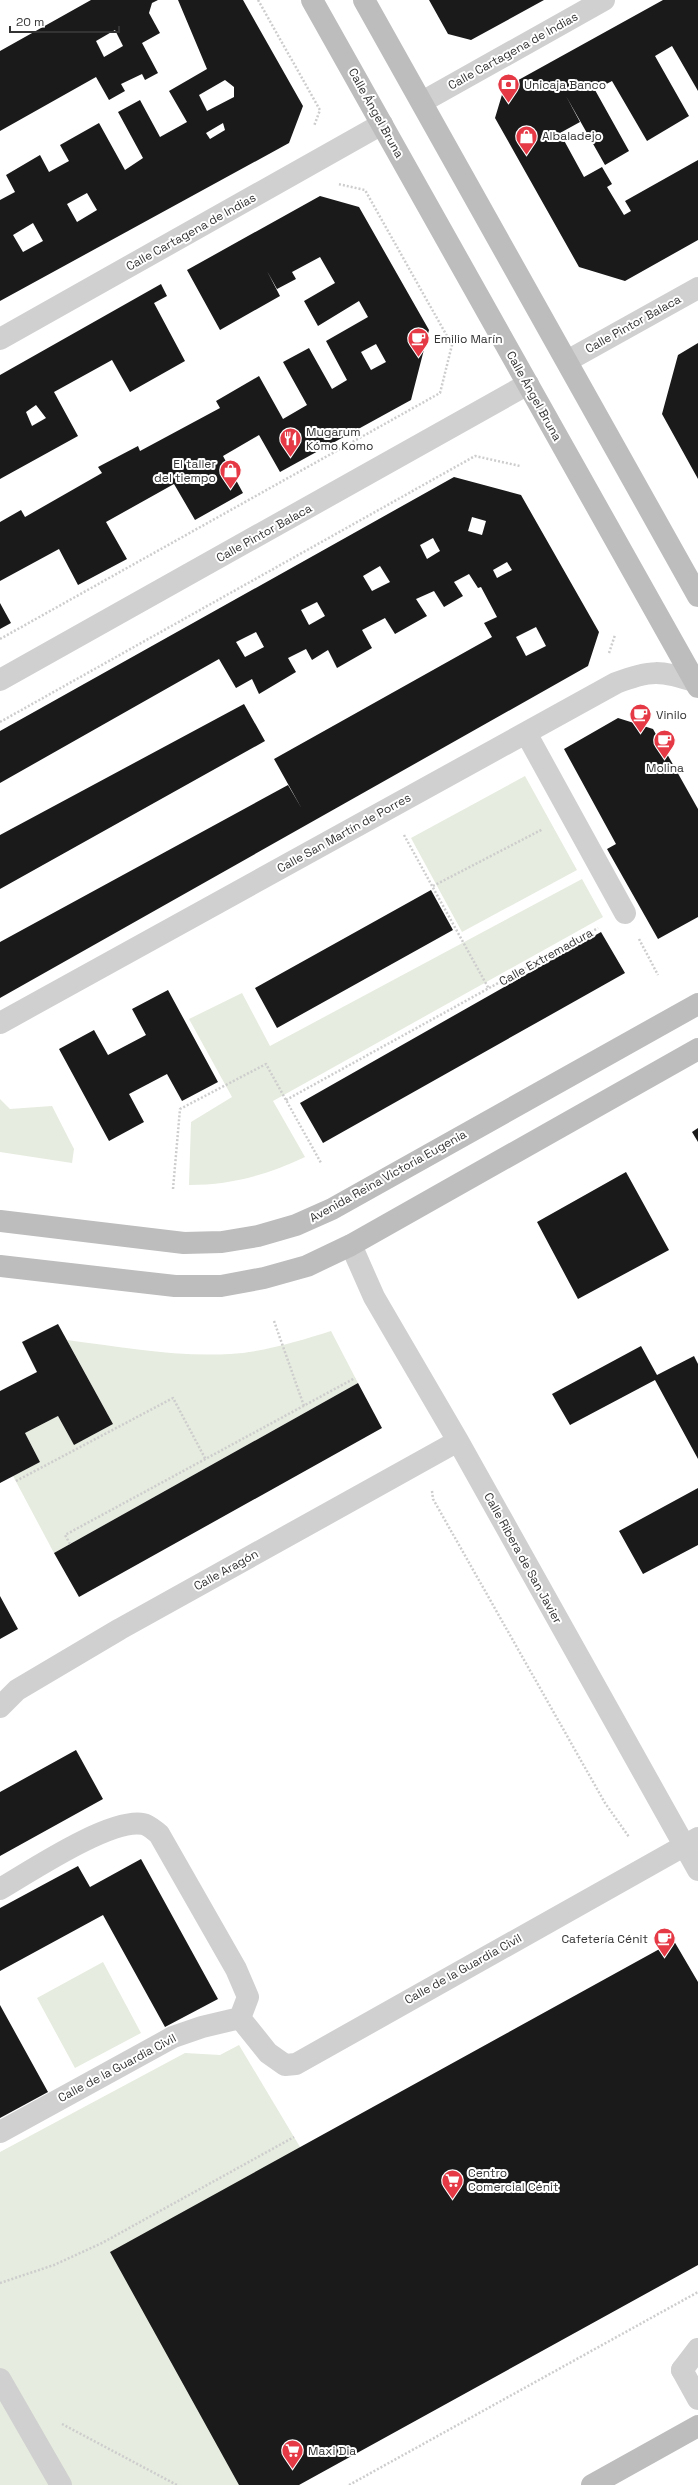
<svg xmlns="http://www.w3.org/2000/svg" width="698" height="2485" font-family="'Space Grotesk',sans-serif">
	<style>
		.green { fill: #e6ecdf }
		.building { fill: #1a1a1a; fill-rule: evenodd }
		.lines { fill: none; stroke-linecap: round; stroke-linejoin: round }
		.path { stroke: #cdcdcd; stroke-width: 2.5; stroke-dasharray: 2 2; stroke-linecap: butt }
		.service { stroke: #d0d0d0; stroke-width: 22 }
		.pedestrian { stroke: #d0d0d0; stroke-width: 22 }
		.minor { stroke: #d0d0d0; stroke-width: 22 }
		.secondary { stroke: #bdbdbd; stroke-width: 22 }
		.labels { text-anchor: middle; stroke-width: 4; stroke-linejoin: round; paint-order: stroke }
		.street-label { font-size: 12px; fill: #333; stroke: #fff }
		.poi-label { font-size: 12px; fill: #333; stroke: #fff; text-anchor: start }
	</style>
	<rect width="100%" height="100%" fill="#fff"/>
	<!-- green -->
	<path class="green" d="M525,776L577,870L462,932L411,838Z
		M582,879L603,917L273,1101L305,1157C267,1175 231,1185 189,1185L191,1122L232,1097L189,1019L242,993L270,1046Z
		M0,1099L10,1109L52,1106L74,1149L72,1163L0,1152Z
		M331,1331L358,1383L54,1553L13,1476L40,1462L25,1433L58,1416L74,1445L113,1424L67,1340C121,1347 175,1357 230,1354C264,1352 299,1341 331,1331Z
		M103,1962L141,2033L75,2068L37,1998Z
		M239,2045L300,2147L239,2485H0V2152L185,2053L220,2055Z"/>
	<!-- building -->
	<path class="building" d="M91,0H158L152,3L149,13L160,33L142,43L158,73L145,80L142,74L121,84L125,91L109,100L96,77L0,131V51ZM115,30L123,46L104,57L96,41Z
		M178,0H243L303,106L289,143L0,301V200L15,192L6,175L40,155L49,172L69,161L60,145L99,123L125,170L143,158L118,112L140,100L160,137L187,122L169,91L207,69ZM225,80L234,87V97L207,111L199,95ZM223,123L225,130L210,139L206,133ZM87,193L97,210L77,222L67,204ZM33,223L43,241L23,252L13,235Z
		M429,0H544L471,40L448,34Z
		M663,0H698V91L672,46L655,56L689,116L647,141L612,81L595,90L629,151L605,165L566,96L580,122L560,133L584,177L602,167L612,184L607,187L624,215L631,211L625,201L698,160V240L625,281L579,267L495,118L504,88Z
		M320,196L359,207L429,330L411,400L280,472L259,435L223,456L243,493L195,520L174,484L106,522L127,559L78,585L59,549L0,581V522L21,510L25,517L102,473L98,467L138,446L140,451L220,408L216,401L259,376L283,419L307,405L283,362L309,348L332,389L347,380L326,341L368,317L359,301L318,326L304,301L335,283L320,257L292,272L296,279L277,289L267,271L280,296L220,330L187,270ZM376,344L386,362L371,370L361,352Z
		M161,284L167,296L154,303L185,361L130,392L112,360L54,392L78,436L0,479V375ZM36,405L46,418L32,426L26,412Z
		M698,343V479L662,414L678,355Z
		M454,477L521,495L599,632L588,666L0,998V942L288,785L302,809L274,759L492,637L484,623L497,617L481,587L478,588L469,574L454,582L463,596L444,607L434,591L416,599L427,616L395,634L385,618L362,630L372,648L337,668L328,650L312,660L306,649L288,658L296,672L259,694L252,679L236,688L219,659L0,783V731ZM472,517L486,521L482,535L468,531ZM433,538L440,551L427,559L420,545ZM507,562L512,570L497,578L493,570ZM380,566L390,582L372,591L363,576ZM317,602L325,616L309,625L301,610ZM536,627L546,646L526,656L516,637ZM256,632L264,647L245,657L236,642Z
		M0,603L11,623L0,629Z
		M244,704L265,741L0,889V835Z
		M618,718L653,729L698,809V917L658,939L607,849L616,844L564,749Z
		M431,890L453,930L277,1028L255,988Z
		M601,932L625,973L323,1143L300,1103Z
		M168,990L218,1082L182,1101L167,1074L129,1094L144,1122L109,1141L59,1049L94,1030L108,1055L146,1035L132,1009Z
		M698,1128V1142L692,1132Z
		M626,1172L669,1250L578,1299L537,1222Z
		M58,1324L113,1424L74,1445L58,1416L25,1433L40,1462L0,1483V1391L37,1372L22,1342Z
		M641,1346L657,1375L694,1356L698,1364V1459L655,1380L570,1425L552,1394Z
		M358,1383L382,1428L79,1597L54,1553Z
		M698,1488V1545L643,1574L619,1531Z
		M0,1596L18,1629L0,1639Z
		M76,1750L103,1799L0,1856V1792Z
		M141,1859L218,1999L165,2027L103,1915L0,1971V1908L78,1866L90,1887Z
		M674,1941L698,1982V2265L299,2485H239L110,2252Z
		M0,2005L48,2092L0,2118Z"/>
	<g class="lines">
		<!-- path -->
		<path class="path" d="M258,0L320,110L314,126
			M0,639L440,393L452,345L365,190L338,184
			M609,653L615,635
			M0,722L475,456L520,466
			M404,835L489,989
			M433,886L543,829
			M639,939L658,975
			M286,1100L598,928
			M173,1189L180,1109L266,1064L321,1163
			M274,1321L304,1406
			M16,1481L173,1398L206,1460
			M432,1491L433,1499L605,1803L629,1837
			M70,1544L65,1535L355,1378
			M0,2283L54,2265L102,2243L294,2137
			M62,2424L177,2485
			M349,2485L698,2292"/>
		<!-- service -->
		<path class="service" d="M682,2370L698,2349"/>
		<!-- pedestrian -->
		<path class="pedestrian" d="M0,2379L61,2485"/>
		<!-- minor -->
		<path class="minor" d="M422,102L604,0
			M0,339L382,124
			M567,361L698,288
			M0,680L528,384
			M526,733L625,913
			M0,1023L616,683C650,670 661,670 696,682
			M351,1245L374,1297L458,1441L698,1870
			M0,1707L17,1690L120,1629L458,1441
			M0,1889C31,1871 110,1818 143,1824C149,1825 155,1831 159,1834L236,1969L248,1997L240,2018
			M240,2018L268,2053L285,2065L296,2064L698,1838
			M0,2132L173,2037L202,2027L240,2018
			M682,2370L698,2399"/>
		<!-- secondary -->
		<path class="secondary" d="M312,0L698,687
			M364,0L698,596
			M0,1221L184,1243L222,1242L258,1236L296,1225L332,1209L698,1004
			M0,1266L175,1286H221L264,1278L307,1266L351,1245L698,1049
			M592,2485L698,2426"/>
	</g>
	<!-- icons -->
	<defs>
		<symbol id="bank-pin" viewBox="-11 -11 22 30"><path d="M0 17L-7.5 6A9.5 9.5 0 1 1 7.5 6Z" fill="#e63946" stroke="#fff"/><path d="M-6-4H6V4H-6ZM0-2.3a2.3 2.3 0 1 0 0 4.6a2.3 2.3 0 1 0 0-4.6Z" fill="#fff"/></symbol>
		<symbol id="shop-pin" viewBox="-11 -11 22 30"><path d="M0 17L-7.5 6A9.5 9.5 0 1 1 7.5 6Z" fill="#e63946" stroke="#fff"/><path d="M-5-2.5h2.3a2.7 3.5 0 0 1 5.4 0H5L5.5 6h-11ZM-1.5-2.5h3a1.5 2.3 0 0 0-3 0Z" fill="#fff"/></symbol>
		<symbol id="cafe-pin" viewBox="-11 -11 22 30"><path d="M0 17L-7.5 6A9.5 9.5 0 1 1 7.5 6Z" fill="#e63946" stroke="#fff"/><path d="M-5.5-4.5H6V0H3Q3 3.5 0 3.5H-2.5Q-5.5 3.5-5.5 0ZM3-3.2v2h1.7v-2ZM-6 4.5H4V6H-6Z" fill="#fff"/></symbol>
		<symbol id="restaurant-pin" viewBox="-11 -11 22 30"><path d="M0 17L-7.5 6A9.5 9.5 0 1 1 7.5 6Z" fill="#e63946" stroke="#fff"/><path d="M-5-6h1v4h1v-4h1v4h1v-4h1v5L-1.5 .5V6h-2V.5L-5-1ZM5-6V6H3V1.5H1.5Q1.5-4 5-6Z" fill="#fff"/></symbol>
		<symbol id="supermarket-pin" viewBox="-11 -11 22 30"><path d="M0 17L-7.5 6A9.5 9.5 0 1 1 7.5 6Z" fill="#e63946" stroke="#fff"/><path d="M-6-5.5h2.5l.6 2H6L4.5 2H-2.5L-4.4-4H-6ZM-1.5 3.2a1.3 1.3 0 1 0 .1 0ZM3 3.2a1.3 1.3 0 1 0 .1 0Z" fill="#fff"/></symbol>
	</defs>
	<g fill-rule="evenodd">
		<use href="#bank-pin" x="496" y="72" width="25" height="34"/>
		<use href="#shop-pin" x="514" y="124" width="25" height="34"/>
		<use href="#cafe-pin" x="406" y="326" width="25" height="34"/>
		<use href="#restaurant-pin" x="278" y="426" width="25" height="34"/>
		<use href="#shop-pin" x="218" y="458" width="25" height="34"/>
		<use href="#cafe-pin" x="628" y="702" width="25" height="34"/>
		<use href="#cafe-pin" x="652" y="728" width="25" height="34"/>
		<use href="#cafe-pin" x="652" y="1926" width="25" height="34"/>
		<use href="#supermarket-pin" x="440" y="2168" width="25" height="34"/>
		<use href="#supermarket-pin" x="280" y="2438" width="25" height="34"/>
	</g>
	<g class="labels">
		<!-- street labels -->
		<g class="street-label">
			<text transform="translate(513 51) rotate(-29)" y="4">Calle Cartagena de Indias</text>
			<text transform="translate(376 113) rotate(61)" y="4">Calle Ángel Bruna</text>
			<text transform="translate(191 232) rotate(-29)" y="4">Calle Cartagena de Indias</text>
			<text transform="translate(633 324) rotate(-29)" y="4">Calle Pintor Balaca</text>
			<text transform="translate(534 396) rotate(61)" y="4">Calle Ángel Bruna</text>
			<text transform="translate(264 533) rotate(-29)" y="4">Calle Pintor Balaca</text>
			<text transform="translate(344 833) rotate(-29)" y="4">Calle San Martín de Porres</text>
			<text transform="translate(546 957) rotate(-29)" y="4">Calle Extremadura</text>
			<text transform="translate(388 1176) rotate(-29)" y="4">Avenida Reina Victoria Eugenia</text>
			<text transform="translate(523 1558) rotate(61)" y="4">Calle Ribera de San Javier</text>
			<text transform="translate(226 1570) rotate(-29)" y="4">Calle Aragón</text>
			<text transform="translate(463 1969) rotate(-29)" y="4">Calle de la Guardia Civil</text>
			<text transform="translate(117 2068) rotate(-28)" y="4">Calle de la Guardia Civil</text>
		</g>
		<!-- poi labels -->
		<g class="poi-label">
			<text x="524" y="89">Unicaja Banco</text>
			<text x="542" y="140">Albaladejo</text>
			<text x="434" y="343">Emilio Marín</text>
			<text x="306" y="436">Mugarum<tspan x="306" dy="14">Kómo Komo</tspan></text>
			<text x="216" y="468" text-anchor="end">El taller<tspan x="216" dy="14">del tiempo</tspan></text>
			<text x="656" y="719">Vinilo</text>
			<text x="665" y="772" text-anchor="middle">Molina</text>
			<text x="648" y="1943" text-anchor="end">Cafetería Cénit</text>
			<text x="468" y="2177">Centro<tspan x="468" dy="14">Comercial Cénit</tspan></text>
			<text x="308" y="2455">Maxi Dia</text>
		</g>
	</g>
	<!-- scale -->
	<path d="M10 26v6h109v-6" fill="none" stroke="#333333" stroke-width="2"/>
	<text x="16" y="26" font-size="12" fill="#333333" stroke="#ffffff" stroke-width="3" paint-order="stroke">20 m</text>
</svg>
